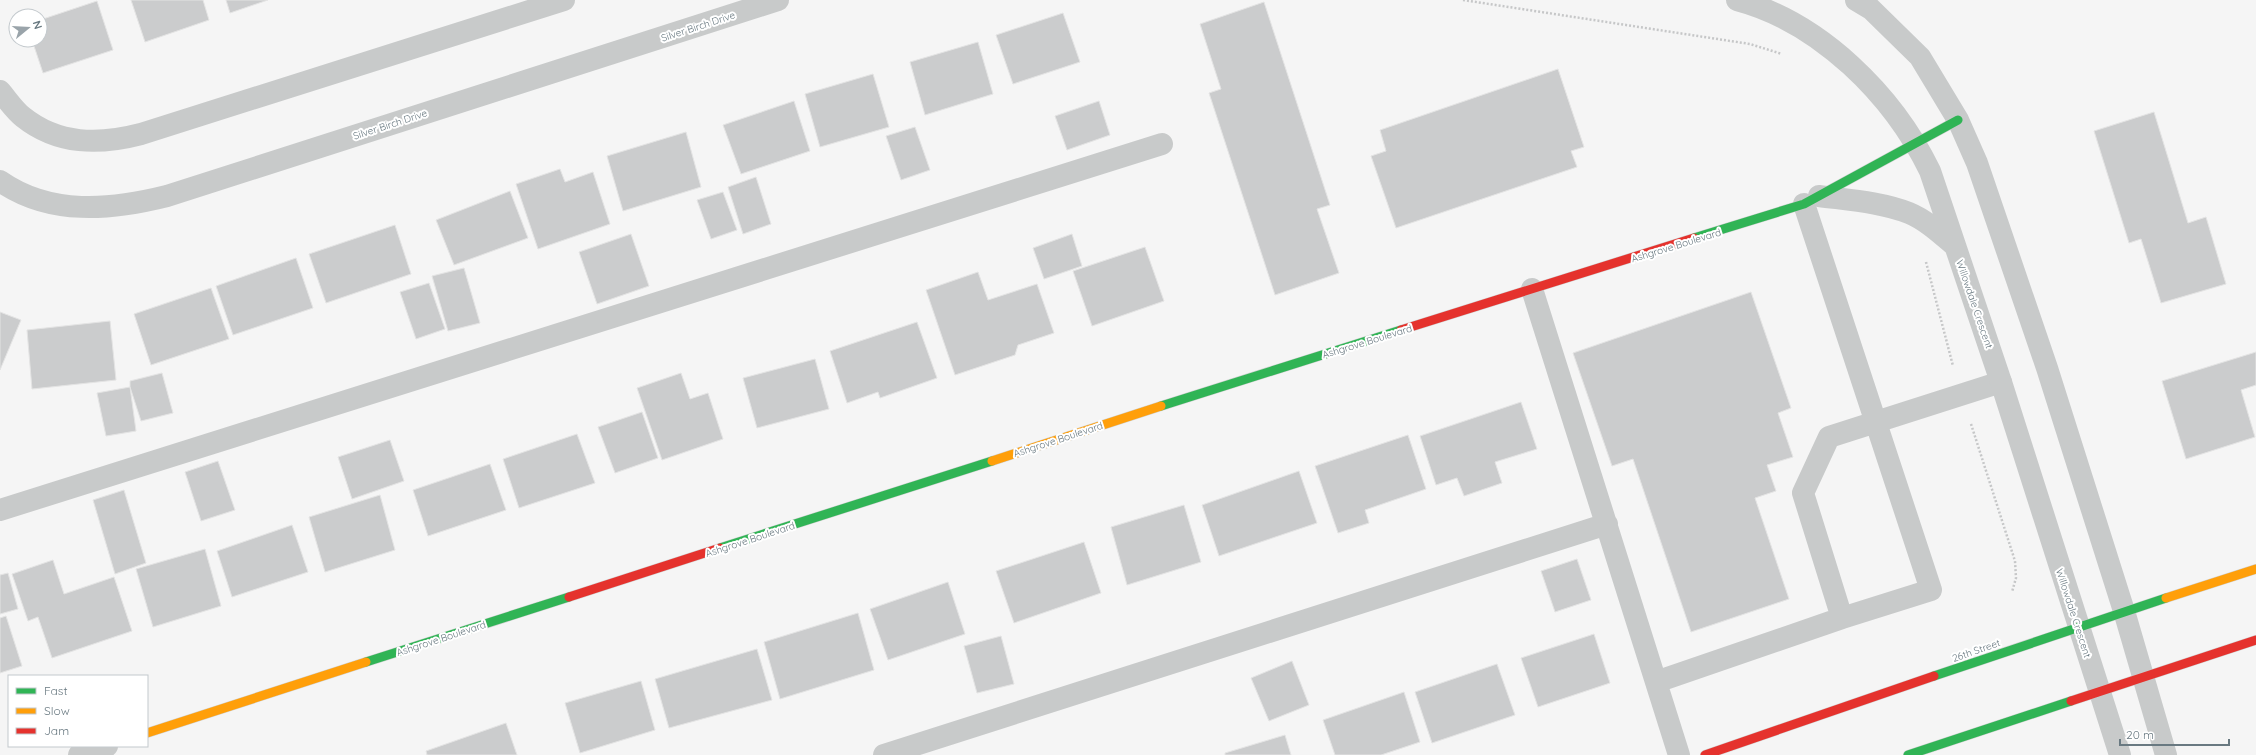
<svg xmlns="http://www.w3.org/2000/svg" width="2256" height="755" font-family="Quicksand,sans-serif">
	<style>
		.building { fill: #cbcccd; stroke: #e4e4e4 }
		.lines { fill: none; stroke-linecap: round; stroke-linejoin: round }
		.fast-casing { stroke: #d1d2d2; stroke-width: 10 }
		.slow-casing { stroke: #d1d2d2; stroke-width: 10 }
		.jam-casing { stroke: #d1d2d2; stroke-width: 10 }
		.path { stroke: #c6c7c8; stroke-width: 2.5; stroke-dasharray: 2 2; stroke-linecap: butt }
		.lane { stroke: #c8caca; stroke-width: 22 }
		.street { stroke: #c8caca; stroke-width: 22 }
		.fast { stroke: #30b455; stroke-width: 9 }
		.slow { stroke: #ff9f0a; stroke-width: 9 }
		.jam { stroke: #e5322d; stroke-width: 9 }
		.labels { text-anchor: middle; stroke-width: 4; stroke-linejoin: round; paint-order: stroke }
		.street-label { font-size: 10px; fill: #697981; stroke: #fff }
	</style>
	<rect width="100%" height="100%" fill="#f5f5f5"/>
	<!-- building -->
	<path class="building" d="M131,0H203L209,20L145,42Z
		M226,0H268L230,13Z
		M97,1L113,50L43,73L32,40H40V20Z
		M1264,2L1330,205L1317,209L1339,273L1275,295L1209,93L1221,89L1200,24Z
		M1063,13L1080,62L1013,84L996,35Z
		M978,42L993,94L925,115L910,62Z
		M1558,69L1584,147L1571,151L1577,167L1396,228L1371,156L1386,151L1380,130Z
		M873,74L889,127L820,147L805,94Z
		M794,101L810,151L741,174L723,125Z
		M1099,101L1110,135L1067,150L1055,116Z
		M2154,112L2188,223L2206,217L2226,284L2161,303L2141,239L2129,243L2094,131Z
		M915,127L930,170L901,180L886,136Z
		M686,132L701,187L623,211L607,156Z
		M560,169L565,182L593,172L610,224L538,249L516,184Z
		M756,177L771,224L743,234L728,187Z
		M510,191L528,238L454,265L436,220Z
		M723,192L737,230L711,239L697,200Z
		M395,225L411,274L326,303L309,254Z
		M631,234L649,286L597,304L579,252Z
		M1072,234L1082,266L1044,279L1033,248Z
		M1145,247L1164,301L1092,326L1073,271Z
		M296,258L313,308L233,335L216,286Z
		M464,268L480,323L448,331L432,276Z
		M978,272L988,300L1037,284L1054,333L1018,345L1015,355L955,375L926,290Z
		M429,283L445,329L416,339L400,292Z
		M211,288L229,339L151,365L134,314Z
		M1751,292L1791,408L1778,413L1793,457L1767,465L1776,491L1755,498L1789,599L1691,632L1633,459L1612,466L1573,353Z
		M0,312L21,320L0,370Z
		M110,321L116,380L32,389L27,330Z
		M917,322L937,378L880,398L878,392L847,403L830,351Z
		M2256,352V385L2241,390L2255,437L2186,459L2162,381Z
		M815,359L829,409L757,428L743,378Z
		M162,373L173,413L141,421L130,387V381Z
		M681,373L690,399L708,393L723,439L662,460L637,388Z
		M130,387L136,431L106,436L97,393Z
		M1521,402L1537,449L1495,462L1502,483L1464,496L1457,478L1436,485L1420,436Z
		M642,412L658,458L615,473L598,427Z
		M577,434L595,483L519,508L503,459Z
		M1408,435L1426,489L1365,510L1369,523L1338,533L1315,466Z
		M390,440L404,481L352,499L338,457Z
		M218,461L235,510L201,521L185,472Z
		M490,464L506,510L428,536L413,490Z
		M1299,471L1317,523L1219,556L1202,505Z
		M124,490L146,563L115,574L93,500Z
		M380,495L395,550L325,572L309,517Z
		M1184,505L1201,562L1127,585L1111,527Z
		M292,525L308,572L232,597L217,551Z
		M1084,542L1101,593L1014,623L996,571Z
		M205,549L221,606L153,627L136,569Z
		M1577,559L1591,600L1555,612L1541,571Z
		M53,560L64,594L114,577L132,631L52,658L38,617L28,621L12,574Z
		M8,573L18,609L0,614V575Z
		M948,582L965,634L888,660L870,609Z
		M858,613L874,670L780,699L764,642Z
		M6,616L22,666L0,673V618Z
		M1594,634L1610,683L1538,707L1521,658Z
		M1001,636L1014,684L977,693L964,646Z
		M757,649L772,700L669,728L655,679Z
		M1292,661L1309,705L1269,721L1251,678Z
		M1497,664L1515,715L1432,743L1415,692Z
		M641,681L655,730L580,753L565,703Z
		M1404,692L1420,742L1381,755H1335L1323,720Z
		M506,723L517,755H427L426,751Z
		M1285,735L1291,755H1225V753Z"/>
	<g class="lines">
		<defs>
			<path id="fast" d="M1694,238L1804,204L1958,120
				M1161,406L1401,330
				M720,548L992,461
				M366,662L569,597
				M1934,676L2166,598
				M1908,755L2071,701"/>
			<path id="slow" d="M992,461L1161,406
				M2166,598L2256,569
				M147,733L366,662"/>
			<path id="jam" d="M1401,330L1694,238
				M569,597L720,548
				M2071,701L2256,640
				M1705,755L1934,676"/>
		</defs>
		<!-- fast casing -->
		<use href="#fast" class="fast-casing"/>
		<!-- slow casing -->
		<use href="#slow" class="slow-casing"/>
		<!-- jam casing -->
		<use href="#jam" class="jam-casing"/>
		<!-- path -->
		<path class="path" d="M1463,0L1750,44L1782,54
			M1926,262L1953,366
			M1971,424L2015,561L2016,578L2012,592"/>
		<!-- lane -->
		<path class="lane" d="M1804,204L1931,590L1842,618
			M1532,289L1679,755
			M0,510L1162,144
			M1656,682L1842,618L1803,493L1829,437L2001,382
			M884,755L1607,524"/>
		<!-- street -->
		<path class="street" d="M1737,0C1820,22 1893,95 1930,171L2001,382L2120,755
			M1856,0L1871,9L1920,57L1958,120L1977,163L2047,368L2124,611L2166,755
			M0,91C7,99 14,110 23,117C58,145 99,145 141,134L564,0
			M0,181C50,216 111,210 167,196L778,0
			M1819,196C1849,200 1881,202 1909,213C1926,220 1941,234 1955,246
			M79,755L107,746"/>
		<!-- fast -->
		<use href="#fast" class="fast"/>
		<!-- slow -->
		<use href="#slow" class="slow"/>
		<!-- jam -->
		<use href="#jam" class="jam"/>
	</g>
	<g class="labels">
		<!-- street labels -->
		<g class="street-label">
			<text transform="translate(698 26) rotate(-18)" y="4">Silver Birch Drive</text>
			<text transform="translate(390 124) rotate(-18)" y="4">Silver Birch Drive</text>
			<text transform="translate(1676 245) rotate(-17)" y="4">Ashgrove Boulevard</text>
			<text transform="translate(1975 304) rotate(71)" y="4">Willowdale Crescent</text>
			<text transform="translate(1367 341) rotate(-17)" y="4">Ashgrove Boulevard</text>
			<text transform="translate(1058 439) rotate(-18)" y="4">Ashgrove Boulevard</text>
			<text transform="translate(750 539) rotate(-18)" y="4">Ashgrove Boulevard</text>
			<text transform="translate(2074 613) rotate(72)" y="4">Willowdale Crescent</text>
			<text transform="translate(441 638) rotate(-18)" y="4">Ashgrove Boulevard</text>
			<text transform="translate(1976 650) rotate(-19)" y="4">26th Street</text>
		</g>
	</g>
	<!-- legend -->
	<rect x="8" y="675" width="140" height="72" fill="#ffffff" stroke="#c3c9cd"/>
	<rect x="16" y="688" width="20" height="6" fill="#30b455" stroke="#c3c9cd"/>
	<text x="44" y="695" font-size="12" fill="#697981">Fast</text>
	<rect x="16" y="708" width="20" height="6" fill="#ff9f0a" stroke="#c3c9cd"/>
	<text x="44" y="715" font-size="12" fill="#697981">Slow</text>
	<rect x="16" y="728" width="20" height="6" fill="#e5322d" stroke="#c3c9cd"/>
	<text x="44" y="735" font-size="12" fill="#697981">Jam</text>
	<!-- north arrow -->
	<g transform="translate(28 28) rotate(72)"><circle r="19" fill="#ffffff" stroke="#c3c9cd"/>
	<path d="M0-3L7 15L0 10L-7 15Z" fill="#9aa4aa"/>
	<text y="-6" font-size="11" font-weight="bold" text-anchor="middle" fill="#697981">N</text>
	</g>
	<!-- scale -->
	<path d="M2120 739v6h109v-6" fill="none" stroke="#697981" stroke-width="2"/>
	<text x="2126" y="739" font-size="12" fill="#697981" stroke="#ffffff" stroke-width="3" paint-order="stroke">20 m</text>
</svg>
